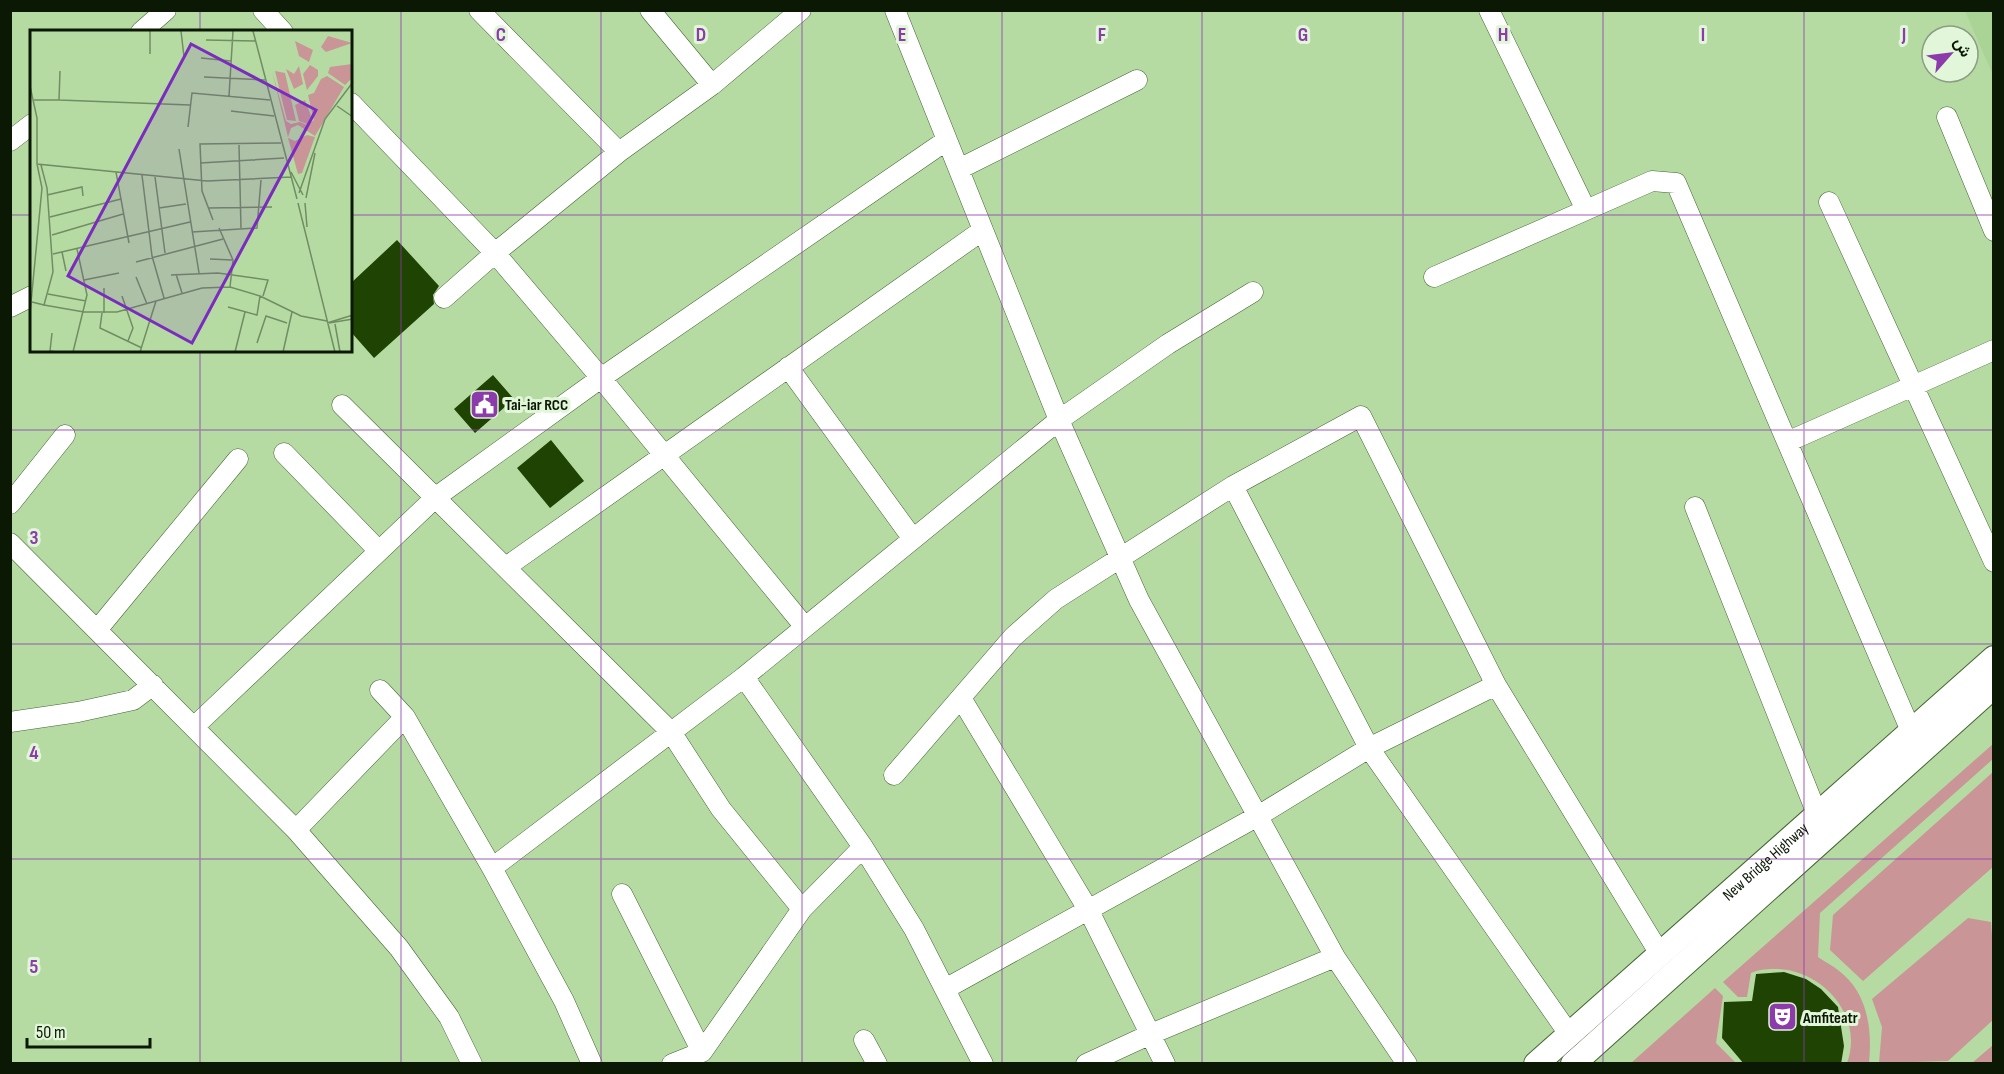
<svg xmlns="http://www.w3.org/2000/svg" width="2004" height="1074" font-family="'Sofia Sans Condensed',Vazirmatn,sans-serif">
	<style>
		.built { fill: #a9d495 }
		.green { fill: #c99597 }
		.building { fill: #1e4303 }
		.lines { fill: none; stroke-linecap: round; stroke-linejoin: round }
		.minor-casing { stroke: #463; stroke-width: 21 }
		.major-casing { stroke: #463; stroke-width: 26 }
		.minor { stroke: #fff; stroke-width: 20 }
		.major { stroke: #fff; stroke-width: 24 }
		.grid { fill: none; stroke: #8c3baa; stroke-width: 1.5; stroke-opacity: 0.55 }
		.labels { text-anchor: middle; stroke-width: 6; stroke-linejoin: round; paint-order: stroke }
		.poi-label { font-size: 16px; font-weight: bold; fill: #0a1804; stroke: #e2f6d9; text-anchor: start }
		.street-label { font-size: 16px; fill: #0a1804; stroke: #e2f6d9 }
		.inset-road { fill: none; stroke: #718d63; stroke-width: 1.5 }
		.view { fill: #7b2cbf; fill-opacity: 0.15; stroke: #7b2cbf; stroke-width: 3 }
		.inset-edge { fill: none; stroke: #0a1804; stroke-width: 3 }
		.grid-label { font-size: 20px; text-anchor: middle; font-weight: bold; fill: #8c3baa; stroke: #e2f6d9; stroke-width: 6; stroke-linejoin: round; paint-order: stroke }
	</style>
	<rect width="100%" height="100%" fill="#b5dba3"/>
	<!-- built -->
	<path class="built" d="M1965,11H1993V75Z"/>
	<!-- green -->
	<path class="green" d="M1993,744V759L1820,913L1818,957C1827,963 1837,968 1845,976C1869,999 1872,1033 1869,1063H1847C1864,1017 1824,971 1778,969C1769,969 1759,969 1751,973L1747,997H1738L1723,982Z
		M1993,772V867L1863,981L1830,950L1833,915Z
		M1968,918L1991,922L1994,964L1993,1020L1948,1061L1879,1063L1882,1027L1872,999Z
		M1715,988L1723,996L1716,1043L1736,1063H1631Z
		M1993,1045V1063H1972Z"/>
	<!-- building -->
	<path class="building" d="M397,240L439,286L433,295L434,304L374,358L351,332V283Z
		M493,375L514,399L475,433L454,409Z
		M551,440L584,481L550,508L517,468Z
		M1784,972L1806,979L1821,989L1838,1007L1844,1046L1841,1064H1744L1722,1038L1724,1002L1752,1001L1756,974Z"/>
	<g class="lines">
		<defs>
			<path id="minor" d="M263,10L283,32
				M479,10L619,152
				M650,10L712,85
				M895,10L1059,420L1139,600L1335,957L1407,1064
				M1489,10L1586,210
				M141,32L166,10
				M351,103L495,253L601,378L805,627
				M1947,117L1994,231
				M10,141L32,124
				M959,169L1137,80
				M1829,202L1994,562
				M1434,277L1652,181L1676,183L1911,731
				M444,298L495,253L619,152L712,85L801,10
				M10,307L32,296
				M788,367L913,539
				M342,405L671,732L721,809L802,909
				M1787,442L1994,350
				M284,453L379,551
				M1233,486L1369,748L1569,1034
				M10,504L65,435
				M1695,507L1817,814
				M10,543L296,830L399,948L449,1017L472,1064
				M506,567L983,230
				M97,630L238,459
				M744,677L863,847L914,929L983,1064
				M380,690L405,717L492,868L564,1001L592,1064
				M961,698L1089,911L1165,1064
				M10,722L78,712L133,700L153,685
				M195,726L436,497L601,378L947,140
				M894,775L1013,637L1056,599L1233,486L1361,416L1496,685L1660,954
				M296,830L405,717
				M492,868L744,677L1059,420L1168,344L1253,292
				M622,894L702,1052
				M945,989L1258,816L1369,748L1496,685
				M864,1040L877,1064
				M672,1064L702,1052L802,909L863,847
				M1086,1064L1151,1034L1335,957"/>
			<g id="major">
				<path id="s1" d="M1536,1064L1994,658"/>
				<path d="M1573,1064L1994,686"/>
			</g>
		</defs>
		<!-- minor casing -->
		<use href="#minor" class="minor-casing"/>
		<!-- major casing -->
		<use href="#major" class="major-casing"/>
		<!-- minor -->
		<use href="#minor" class="minor"/>
		<!-- major -->
		<use href="#major" class="major"/>
	</g>
	<!-- grid -->
	<path class="grid" d="M200,10V32M401,10V1064M601,10V1064M802,10V1064M1002,10V1064M1202,10V1064M1403,10V1064M1603,10V1064M1804,10V1064M10,215H32M351,215H1994M200,351V1064M10,430H1994M10,644H1994M10,859H1994"/>
	<!-- icons -->
	<defs>
		<symbol id="civic-square" viewBox="-11 -11 22 22"><rect x="-9" y="-9" width="18" height="18" rx="4" fill="#8c3baa" stroke="#e2f6d9"/><path d="M-.6-6.5H3V-4.5H.6V-3L4-1V1h2V6H-6V1h2V-1L-.6-3ZM-1.2 2.5V6h2.4V2.5Z" fill="#fff"/></symbol>
		<symbol id="theatre-square" viewBox="-11 -11 22 22"><rect x="-9" y="-9" width="18" height="18" rx="4" fill="#8c3baa" stroke="#e2f6d9"/><path d="M-5-5.5Q0-4 5-5.5V0Q5 5 0 6Q-5 5-5 0ZM-3.3-2.5H-1v1.5H-3.3ZM1-2.5H3.3v1.5H1ZM-2.8 1Q0 5.5 2.8 1Z" fill="#fff"/></symbol>
	</defs>
	<g fill-rule="evenodd">
		<use href="#civic-square" x="468" y="388" width="33" height="33"/>
		<use href="#theatre-square" x="1766" y="1000" width="33" height="33"/>
	</g>
	<g class="labels">
		<!-- poi labels -->
		<g class="poi-label">
			<text x="505" y="410">Tai-iar RCC</text>
			<text x="1803" y="1023">Amfiteatr</text>
		</g>
		<!-- street labels -->
		<g class="street-label">
			<text dy="6" stroke="none"><textPath href="#s1" startOffset="306">New Bridge Highway</textPath></text>
		</g>
	</g>
	<!-- overview -->
	<g transform="translate(30 30)">
		<rect width="322" height="322" fill="#b5dba3"/>
		<path d="M298,6L322,13L296,22L291,17ZM265,11L283,20L279,32L269,26ZM322,34V48L315,55L298,43L300,37ZM280,35L288,40V46L277,60L273,44ZM269,36L273,54L264,59L256,39L264,44ZM242,41L256,91L261,94L270,92L277,95L284,90L278,65L284,63L291,49L297,46L314,57L285,106L268,95L261,98L258,107ZM245,41L255,43L266,91L257,90ZM275,70L281,86L277,94L269,91L265,75ZM277,105L285,107L272,143L268,144L258,108L265,111Z" fill="#c99597"/>
		<path class="inset-road" d="M151,1L154,27M223,1L267,169M176,10L225,11M120,24V1M171,28L201,31M174,47L235,50M0,56L7,88V134L177,151L261,147M199,66L203,1M4,70H29L30,41M29,70L160,75M307,76L323,87M201,81L244,86M158,97L162,63L240,70M209,115L211,198M149,119L169,243M170,133L254,128M86,142L99,213M261,142L273,165M112,145L122,226L134,268M125,147L135,223M269,163L295,89L323,52M17,165L52,157L53,166M276,168L285,123M268,173L305,322M275,173L277,197M129,178L156,174M178,178L242,177M20,187L91,169M183,190L172,161L170,114L251,113M189,198L203,230L200,257M162,202L227,198L231,150M22,205L93,184M32,222L36,241M23,224L160,192M180,229L202,230M106,232L193,209M146,244L152,263M141,245L188,243L238,250L233,266M106,247L117,274M54,250L89,243M74,258V283M18,264L56,271M92,266L103,298L98,311M2,272L14,275L23,242L17,158L11,135M14,275L54,282H87L172,258L200,257L230,266L271,286L297,291M198,277L227,285L230,266M0,283L12,158L7,134M72,283L70,298L112,318M297,293L323,285M299,293L323,289M305,294L310,322M22,303L20,321L27,322M227,313L236,286L257,293M43,322L57,265L47,219M110,322L126,271M205,322L215,282M253,322L262,282"/>
		<path class="view" d="M161,14L286,80L162,313L38,246Z"/>
		<rect width="322" height="322" class="inset-edge"/>
	</g>
	<g class="grid-label">
		<text x="501" y="41">C</text>
		<text x="701" y="41">D</text>
		<text x="902" y="41">E</text>
		<text x="1102" y="41">F</text>
		<text x="1303" y="41">G</text>
		<text x="1503" y="41">H</text>
		<text x="1703" y="41">I</text>
		<text x="1904" y="41">J</text>
		<text x="34" y="544">3</text>
		<text x="34" y="759">4</text>
		<text x="34" y="973">5</text>
	</g>
	<!-- border -->
	<rect width="2004" height="1074" fill="none" stroke="#0a1804" stroke-width="24"/>
	<!-- north arrow -->
	<g transform="translate(1950 54) rotate(62)"><circle r="28" fill="#e2f6d9" stroke="#8c9d84" stroke-width="1.5"/>
	<path d="M0-4.5L10 22L0 15L-10 22Z" fill="#8c3baa"/>
	<text y="-9" font-size="16" font-weight="bold" text-anchor="middle" fill="#0a1804">ش</text>
	</g>
	<!-- scale -->
	<path d="M27 1038v9h123v-9" fill="none" stroke="#0a1804" stroke-width="3"/>
	<text x="36" y="1038" font-size="18" fill="#0a1804" stroke="#e2f6d9" stroke-width="4.5" paint-order="stroke">50 m</text>
</svg>
